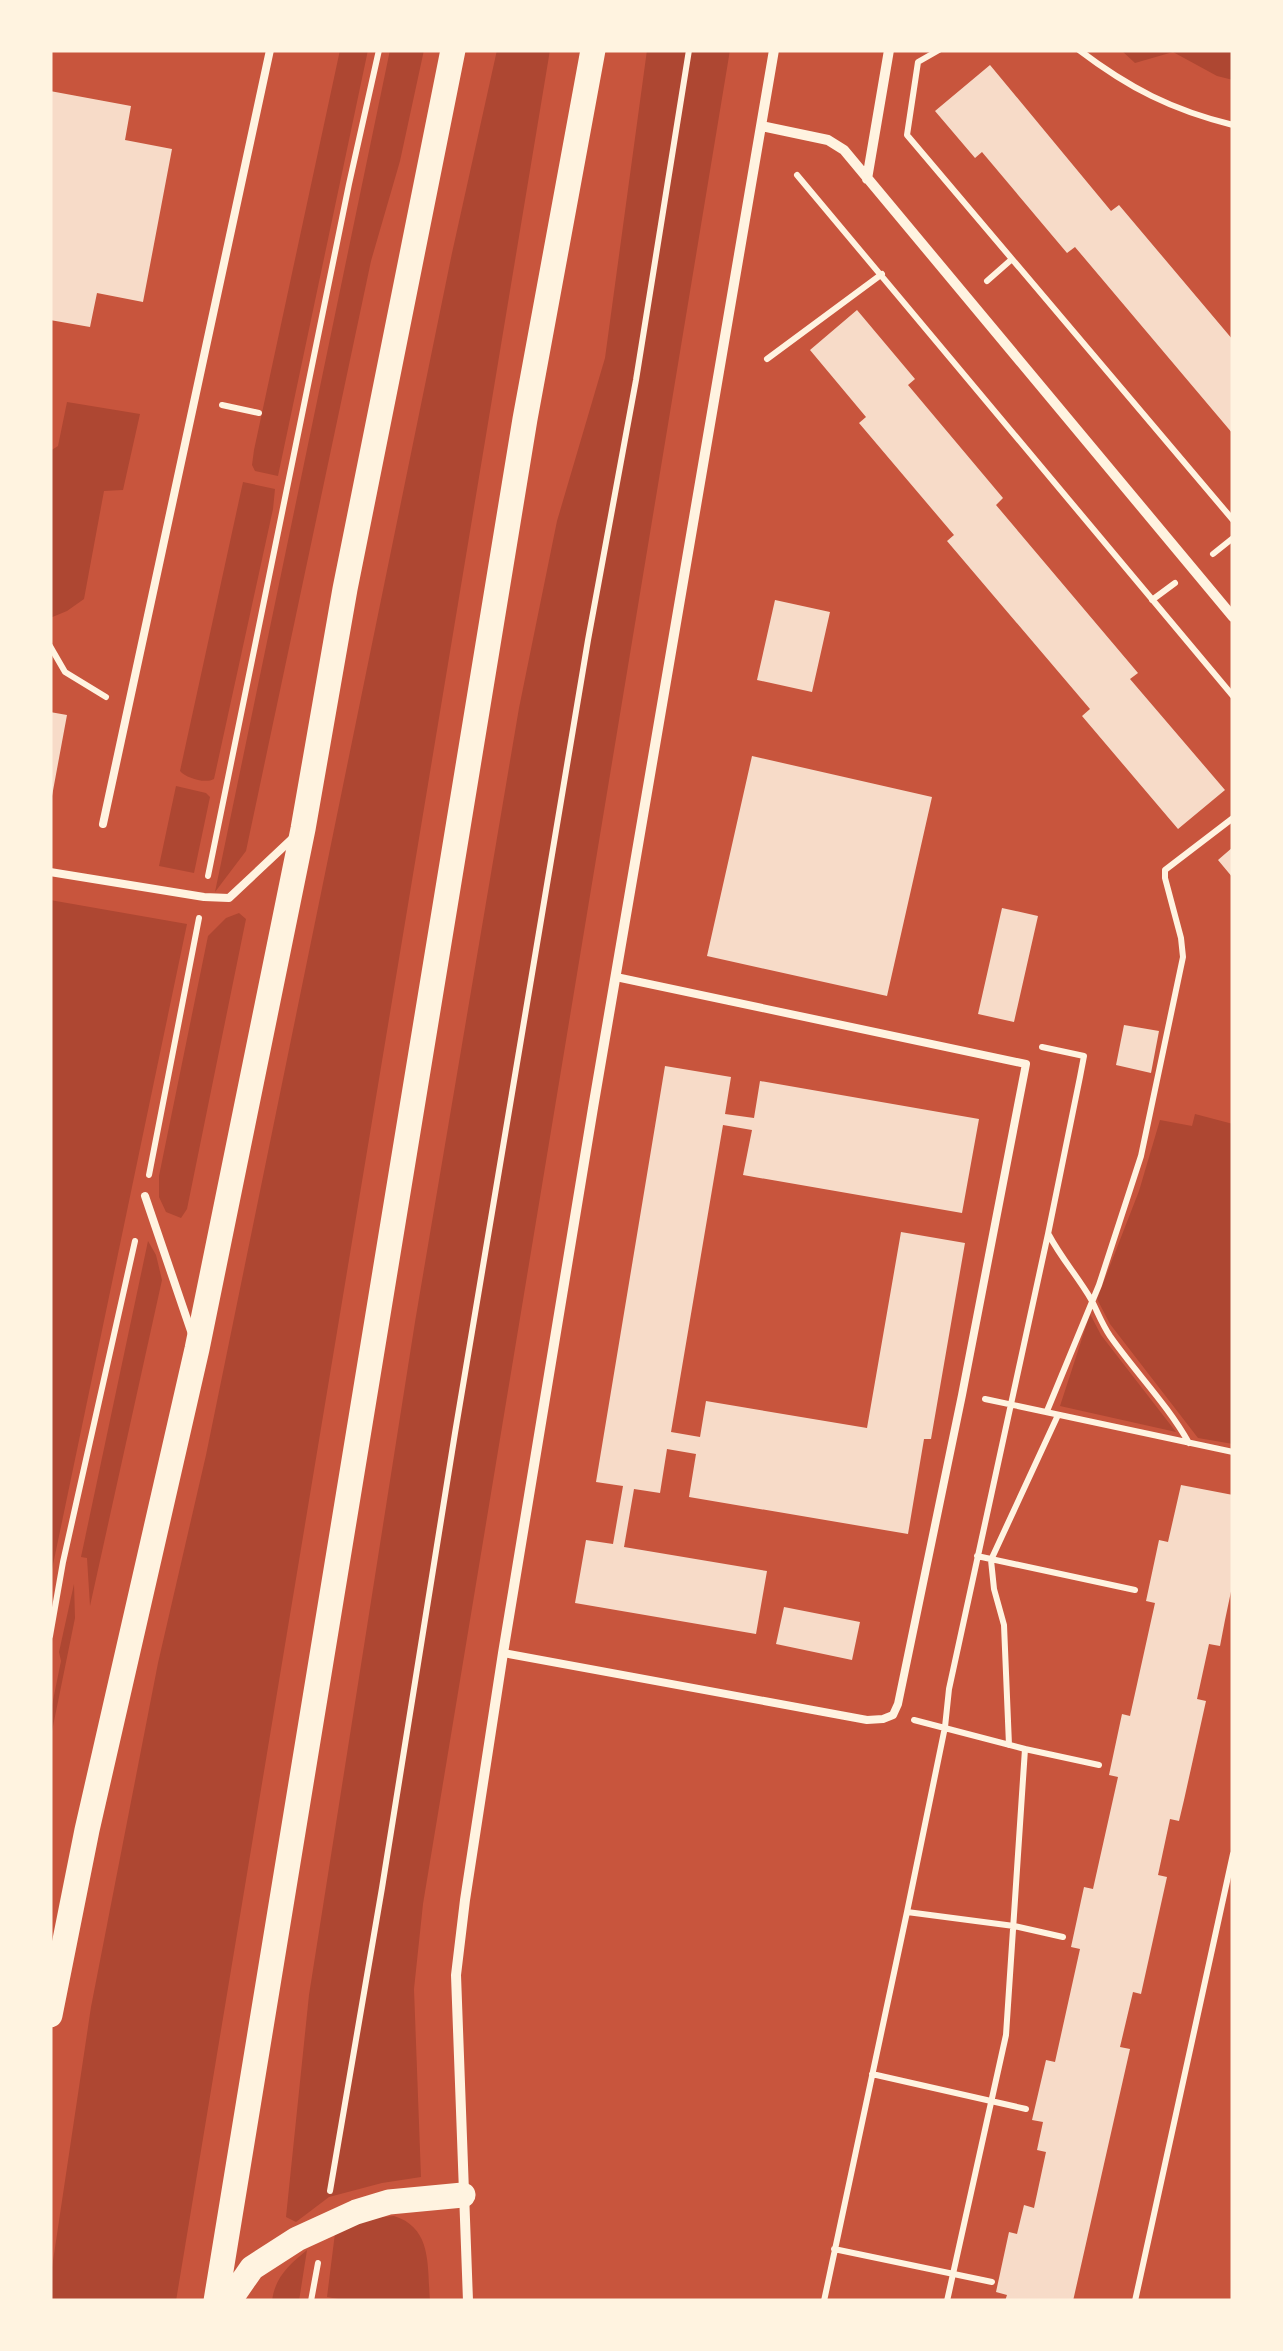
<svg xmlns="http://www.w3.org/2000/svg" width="1283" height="2351" font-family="Spectral,serif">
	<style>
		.green { fill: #ae4732 }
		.building { fill: #f7dbc8 }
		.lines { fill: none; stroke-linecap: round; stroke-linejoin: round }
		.path { stroke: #fff3e0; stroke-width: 6 }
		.service { stroke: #fff3e0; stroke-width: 8 }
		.minor { stroke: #fff3e0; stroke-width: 10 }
		.primary { stroke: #fff3e0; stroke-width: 25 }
	</style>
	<rect width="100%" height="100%" fill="#c8553d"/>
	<!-- green -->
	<path class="green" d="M340,50H368L278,476L255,471L252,465L254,450Z
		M390,50H424L400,161L371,261L246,851L215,892Z
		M497,50H550L176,2301H50V2281L91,2007L158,1663L206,1455L452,253Z
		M647,50H730L423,1904L414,1989L421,2177L382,2183L329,2197L296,2222L286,2217L309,1995L415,1322L519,708L557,521L605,358Z
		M1121,50H1233V80L1217,76L1173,52L1135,63Z
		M67,402L140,414L123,490L104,491L84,599L67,611L50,618V451L58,446Z
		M243,482L275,489L273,509L214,779C205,784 186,778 180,771Z
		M176,786L206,793L210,797L194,873L159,866Z
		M50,900L187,924L50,1579Z
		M239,913L246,919L187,1209L181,1218L166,1212L159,1197V1176L208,936L226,918Z
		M1195,1114L1233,1124V1444L1198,1438L1110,1324L1097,1299L1139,1191L1160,1120L1192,1126Z
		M148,1241L156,1255L162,1280L90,1606L87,1558L81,1557Z
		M1090,1314L1101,1335L1176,1432L1060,1406Z
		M74,1584L75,1618L50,1741V1715L61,1661L59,1652Z
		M394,2216C433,2228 427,2267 430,2301H350L327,2297L335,2233L372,2218Z
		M307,2250L299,2301H272C275,2277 289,2265 307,2250Z"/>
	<!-- building -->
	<path class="building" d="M990,65L1111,211L1119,205L1233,340V434L1075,247L1067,253L982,152L975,158L935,111Z
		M50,91L131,106L125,140L172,149L143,302L97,293L90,327L50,320Z
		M857,310L915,379L908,385L1003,498L996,505L1138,673L1130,679L1225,790L1178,829L1082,716L1090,709L947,541L954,535L859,423L866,417L810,350Z
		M775,600L830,612L812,692L757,680Z
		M50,712L67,715L52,796L50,795Z
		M752,756L932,797L887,996L707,956Z
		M1233,847V878L1218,860Z
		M1002,908L1038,916L1014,1022L978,1014Z
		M1124,1025L1159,1031L1151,1073L1116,1065Z
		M665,1066L731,1077L725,1114L754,1118L760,1081L979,1119L962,1213L743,1175L752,1130L723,1125L671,1432L700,1437L706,1401L867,1428L901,1232L965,1243L931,1439H924L908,1534L689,1497L696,1454L667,1449L660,1493L634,1489L624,1547L767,1571L756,1634L575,1603L586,1540L613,1544L623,1486L596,1482Z
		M1181,1485L1233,1495V1582L1225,1620L1220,1646L1209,1644L1197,1699L1206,1701L1184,1800L1179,1821L1170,1819L1158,1875L1167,1877L1141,1994L1133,1992L1120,2047L1130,2049L1073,2301H1005L1007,2295L996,2292L1009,2232L1017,2234L1024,2205L1034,2208L1046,2152L1037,2150L1043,2122L1032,2120L1046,2060L1055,2062L1080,1949L1071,1947L1084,1887L1093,1889L1118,1777L1109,1775L1122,1714L1130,1716L1155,1603L1146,1601L1159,1540L1168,1542Z
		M784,1607L860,1622L852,1660L776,1644Z"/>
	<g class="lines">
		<!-- path -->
		<path class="path" d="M939,50L918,62L907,135L1233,520
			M1079,50C1129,88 1172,110 1233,125
			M797,175L1233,696
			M987,281L1012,259
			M767,359L882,274
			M222,405L259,413
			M1213,554L1233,538
			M1152,600L1175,583
			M50,646L65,672L106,697
			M208,876L349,184L379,50
			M149,1175L199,918
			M1049,1235C1061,1258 1079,1278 1092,1301C1098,1313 1102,1324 1110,1336C1136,1373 1167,1404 1189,1443
			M985,1399L1233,1452
			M1047,1411L1099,1285L1141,1156L1183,957L1181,938L1165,878V870L1233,818
			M977,1556L1135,1590
			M50,1636L63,1562L135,1241
			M914,1720L1025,1749L1006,2035L947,2301
			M1009,1745L1004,1625L994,1589L991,1560L1058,1415
			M1025,1749L1099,1765
			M907,1912L1014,1926L1063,1937
			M872,2074L1026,2109
			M330,2191L382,1888L455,1433L588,640L636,380L689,50
			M834,2249L992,2282
			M311,2301L318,2263
			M824,2301L907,1912L945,1727L949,1689L1048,1234L1080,1077L1084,1056L1042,1047
			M1135,2301L1233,1854"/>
		<!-- service -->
		<path class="service" d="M103,824L270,50
			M50,872L204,897L229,898L294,837
			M145,1196L192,1334
			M503,1653L867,1720L883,1719L893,1715L898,1704L962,1395L1026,1064L616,977"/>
		<!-- minor -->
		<path class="minor" d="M761,126L828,140L844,150L1233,617
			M867,179L889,50
			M468,2301L456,1975L465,1900L503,1653L593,1108L774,50"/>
		<!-- primary -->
		<path class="primary" d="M50,2015L87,1830L197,1349L303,829L345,589L453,50
			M216,2301L525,419L593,50
			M229,2301L252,2268L297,2239L356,2212L389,2202L463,2195"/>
	</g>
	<!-- border -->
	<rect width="1283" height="2351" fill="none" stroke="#fff3e0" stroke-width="105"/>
</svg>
